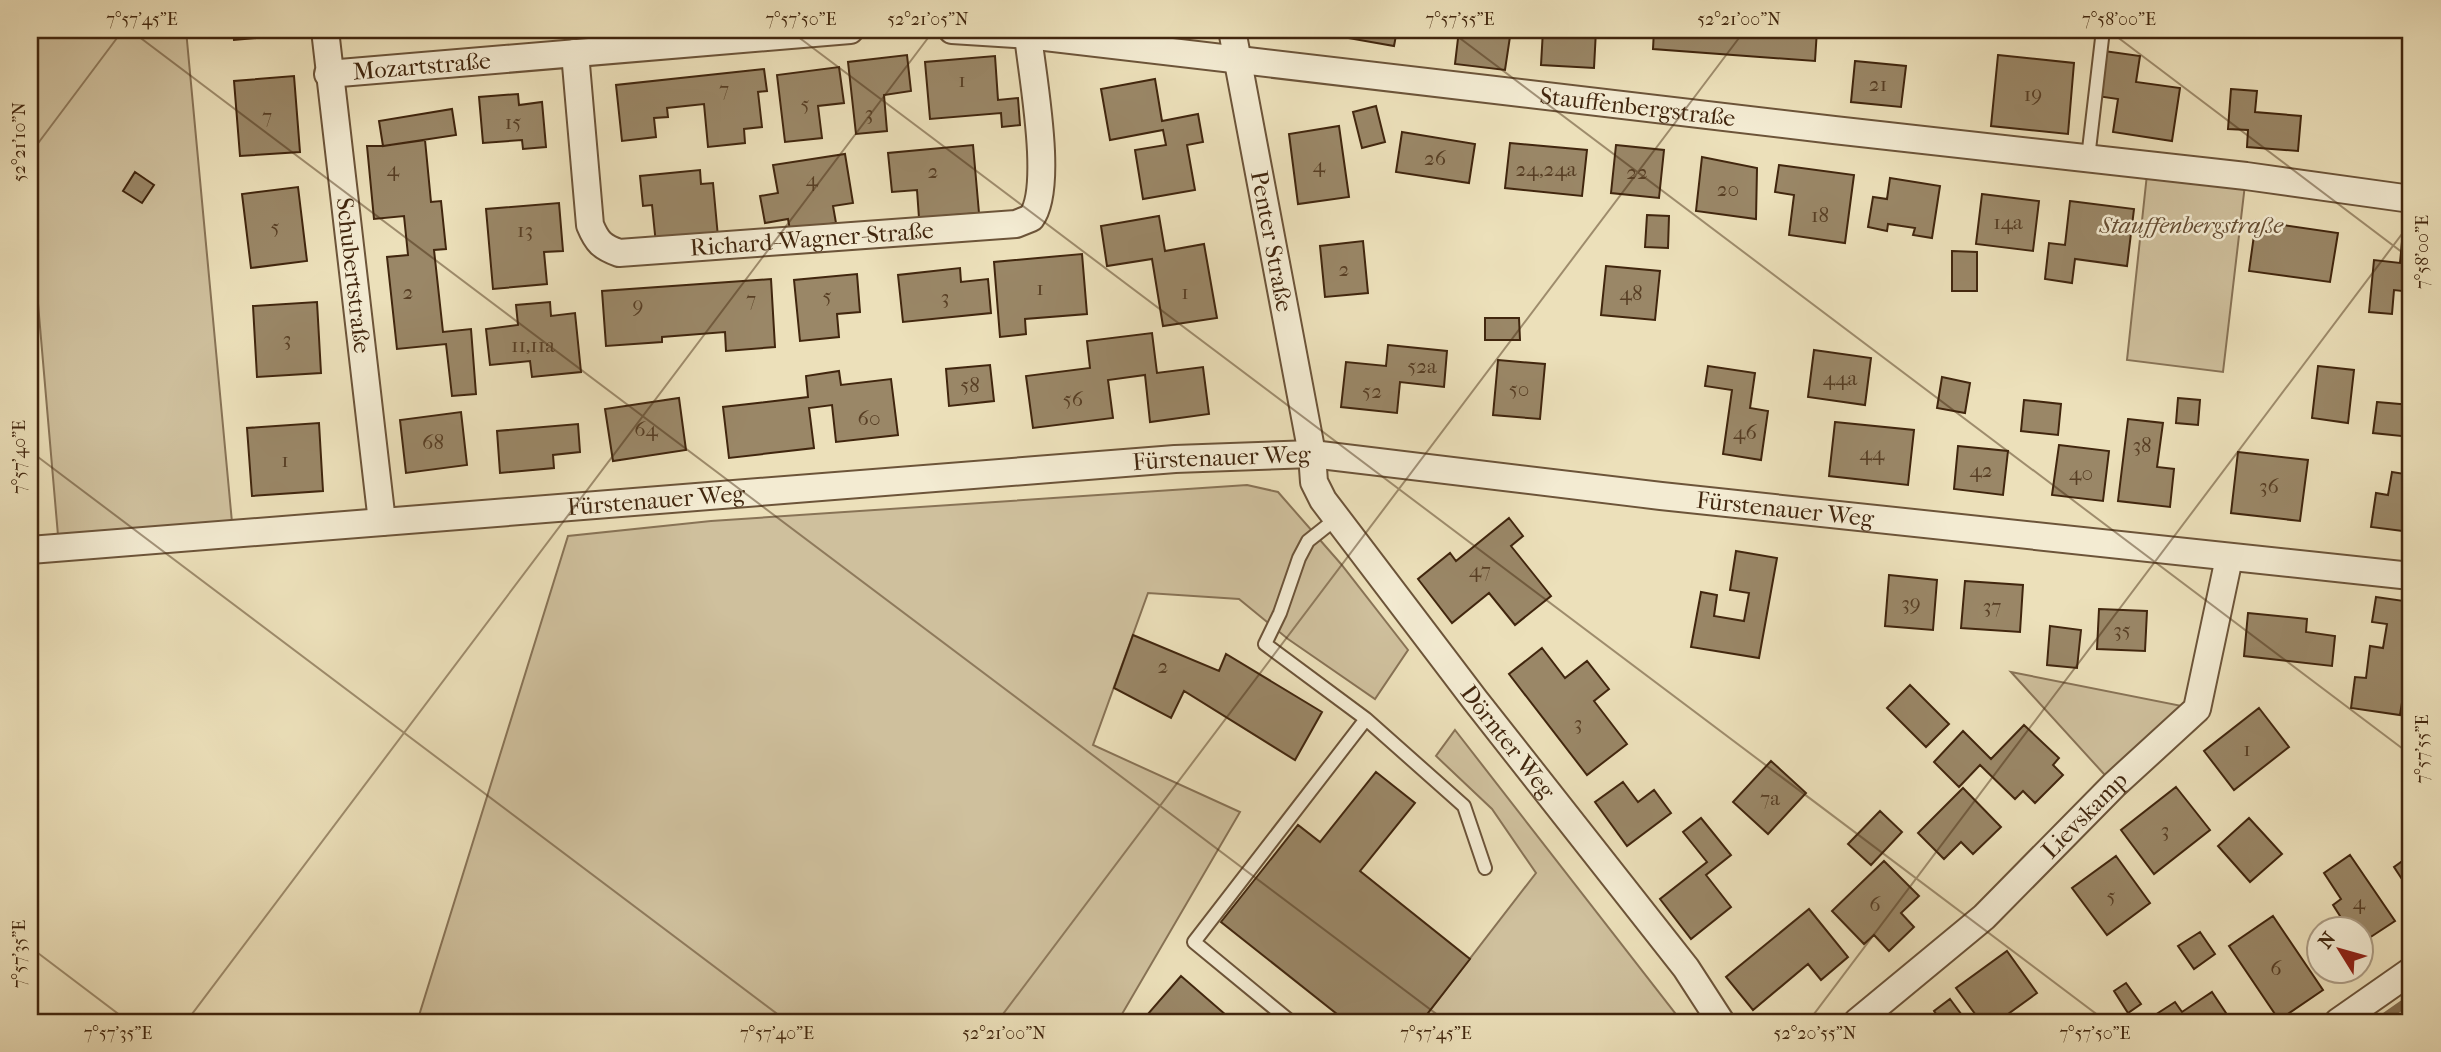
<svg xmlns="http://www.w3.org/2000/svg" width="2441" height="1052" font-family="'IM FELL French Canon',serif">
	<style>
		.green { fill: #cfc09d; stroke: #887356; stroke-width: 2 }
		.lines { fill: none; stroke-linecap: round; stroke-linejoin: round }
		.stream { stroke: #857052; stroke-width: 9 }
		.building { fill: #9a8767; stroke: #41260e; stroke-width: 2 }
		.service-casing { stroke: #6c5439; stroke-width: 16 }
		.minor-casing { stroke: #6c5439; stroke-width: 30 }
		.service { stroke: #f3ebd2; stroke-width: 12 }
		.minor { stroke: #f3ebd2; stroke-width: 26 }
		.ticks { fill: none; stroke: #41260e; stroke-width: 2; stroke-opacity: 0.45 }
		.labels { text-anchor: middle; stroke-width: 5; stroke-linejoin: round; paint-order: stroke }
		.number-label { font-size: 21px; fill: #573e24 }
		.street-label { font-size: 24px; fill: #41260e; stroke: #f3ebd2 }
		.park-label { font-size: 24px; font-style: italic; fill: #644c32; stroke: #f3ebd2 }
		.neatline { fill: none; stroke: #41260e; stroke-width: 2.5 }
		.ticks-label { font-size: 18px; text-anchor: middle; fill: #41260e }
	</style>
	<rect width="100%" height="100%" fill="#ece0ba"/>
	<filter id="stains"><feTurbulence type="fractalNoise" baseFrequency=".00286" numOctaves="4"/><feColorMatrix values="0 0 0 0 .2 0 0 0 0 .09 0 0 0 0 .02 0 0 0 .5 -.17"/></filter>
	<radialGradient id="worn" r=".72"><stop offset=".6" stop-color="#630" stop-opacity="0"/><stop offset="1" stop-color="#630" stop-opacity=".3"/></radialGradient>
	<!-- green -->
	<path class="green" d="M30,30H186L233,533L59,547L30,211Z
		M2148,165L2246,176L2223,372L2127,360Z
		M1247,485L1278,492L1341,564L1408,650L1375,699L1288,639L1239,599L1148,593L1093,745L1240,812L1122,1014L1130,1022H417L568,536L711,521Z
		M2011,672L2197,709L2114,785Z
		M1455,730L1682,1022H1421L1536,873L1492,809L1436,756Z"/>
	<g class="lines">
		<!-- stream -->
		<path class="stream" d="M2378,1022L2411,999"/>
	</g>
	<!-- building -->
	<path class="building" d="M233,30H289V35L234,40Z
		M1349,30H1397L1394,46L1348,38Z
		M1459,30H1511L1505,70L1455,64Z
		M1543,30H1596L1594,68L1541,65Z
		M1654,30H1817L1815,61L1653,49Z
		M1851,30H1881L1880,34Z
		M2104,51L2140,56L2136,82L2180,88L2172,141L2113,132L2118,99L2097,96Z
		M907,55L911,91L884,95L887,131L856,134L848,62Z
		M1998,55L2074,63L2068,134L1991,126Z
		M995,56L998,100L1018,98L1020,125L1002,127L1001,113L930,119L925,62Z
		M1855,61L1906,66L1901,107L1851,102Z
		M839,67L844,103L818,106L822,138L785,142L777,75Z
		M764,69L767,91L758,92L762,127L744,129L745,143L708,147L704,104L667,108L668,117L654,118L656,137L622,141L616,85Z
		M294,76L300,152L240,156L234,81Z
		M1155,79L1162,121L1198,114L1203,142L1187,145L1195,190L1143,199L1135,150L1166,145L1163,130L1110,140L1101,89Z
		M2231,89L2257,91L2255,112L2301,116L2298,151L2247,147L2248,130L2228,129Z
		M518,94L519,105L542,102L546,147L523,149L522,140L483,143L479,97Z
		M1376,106L1385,142L1362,148L1353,112Z
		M452,109L456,135L383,146L379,121Z
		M1339,126L1349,197L1298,204L1289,134Z
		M1402,132L1475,144L1469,183L1396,172Z
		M425,140L431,202L441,201L446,249L434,250L443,332L471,329L476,394L452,396L446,344L397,349L387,257L408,255L404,216L374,219L367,146H383Z
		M1510,143L1587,150L1582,196L1505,188Z
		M973,145L979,213L919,218L917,190L892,192L888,153Z
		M1616,145L1664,150L1659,198L1611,193Z
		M845,154L853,203L833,206L836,223L790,230L788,219L765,223L760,196L778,193L773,165Z
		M1702,157L1757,168L1756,219L1696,211Z
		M1779,165L1854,175L1845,243L1789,235L1794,195L1775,192Z
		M700,170L701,184L713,183L718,237L656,244L652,205L643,206L640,176Z
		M135,172L154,185L142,203L123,191Z
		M1890,178L1940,186L1932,238L1913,235L1915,228L1888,224L1887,231L1868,227L1873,197L1887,199Z
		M298,187L307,261L251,268L242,194Z
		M1982,194L2039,201L2033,251L1976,244Z
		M2070,201L2134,209L2127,266L2075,259L2072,283L2045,279L2049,243L2065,245Z
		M559,203L563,251L544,252L547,284L493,289L486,209Z
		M1647,215L1669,216L1668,248L1645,247Z
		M1159,216L1165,251L1204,244L1217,318L1163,326L1152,259L1107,266L1101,226Z
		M2256,221L2338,233L2330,282L2249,271Z
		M2403,231L2411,232V292L2394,290L2392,314L2369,312L2374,260L2400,263Z
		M1363,241L1368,293L1325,297L1320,246Z
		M1952,251L1977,252V291H1952Z
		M1082,254L1087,314L1025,319L1026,334L1000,337L994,262Z
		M1606,266L1660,271L1655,320L1601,315Z
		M960,268L961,282L988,279L991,313L903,322L898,275Z
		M857,274L860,312L837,314L839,337L800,341L794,280Z
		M771,279L775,347L726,351L725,332L662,337V342L606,346L602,291Z
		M317,302L321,373L257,377L253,306Z
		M550,302L551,316L575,313L581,372L532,377L530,361L490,365L486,329L518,325L516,305Z
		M1485,318H1519L1520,340H1485Z
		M1152,333L1157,373L1203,367L1209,414L1150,422L1145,375L1108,380L1113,418L1033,428L1026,376L1090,368L1087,341Z
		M1388,345L1447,351L1444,387L1400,382L1397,413L1341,407L1346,362L1386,366Z
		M1814,350L1871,358L1865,405L1808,397Z
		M1498,360L1545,364L1540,419L1493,415Z
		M990,365L994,401L949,406L946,369Z
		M1708,366L1755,373L1750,408L1768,411L1761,460L1723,454L1732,390L1705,386Z
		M2318,366L2354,370L2348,423L2312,418Z
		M839,371L841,385L891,379L898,435L836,442L832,405L809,408L814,448L729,458L723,407L808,397L806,376Z
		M1942,377L1970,383L1965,413L1937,408Z
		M679,398L686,450L613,461L605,409Z
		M2178,398L2200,400L2198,425L2176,423Z
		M2024,400L2061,404L2058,435L2021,431Z
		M2377,402L2411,405V437L2373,433Z
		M461,412L467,465L406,473L400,420Z
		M2128,419L2163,423L2157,467L2174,469L2170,507L2118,501Z
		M1835,422L1914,430L1908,485L1829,476Z
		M319,423L323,491L252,496L247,428Z
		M578,424L580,452L553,455L554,468L500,473L497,431Z
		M2059,445L2109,451L2103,501L2052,495Z
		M1958,446L2008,451L2003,495L1954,489Z
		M2238,452L2308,460L2300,521L2231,513Z
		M2392,472L2411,475V532L2371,527L2376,493L2388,495Z
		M1509,518L1523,536L1511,546L1551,596L1515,625L1489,593L1452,623L1418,579L1450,553L1456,561Z
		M1736,551L1777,558L1759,658L1691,647L1701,592L1717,595L1714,616L1744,621L1749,593L1730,590Z
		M1889,575L1937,580L1933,630L1885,626Z
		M1965,581L2023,585L2020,632L1961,628Z
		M2376,597L2411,602V685L2405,684L2400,715L2351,708L2355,677L2366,678L2370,646L2383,648L2387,624L2372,622Z
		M2099,609L2147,611L2145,651L2097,649Z
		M2248,613L2307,619L2306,632L2335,636L2332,666L2244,656Z
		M2050,626L2081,630L2077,668L2047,665Z
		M1133,635L1219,671L1226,654L1322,712L1295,760L1184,691L1171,718L1114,688Z
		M1542,648L1565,678L1587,661L1609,689L1594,701L1627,744L1587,775L1509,674Z
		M1910,685L1949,724L1926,747L1887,708Z
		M2259,708L2289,747L2234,790L2204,751Z
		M2024,725L2059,758L2053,765L2063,775L2035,803L2023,791L2015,799L1980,765L1959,787L1934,762L1963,731L1991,759Z
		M1771,761L1806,793L1768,834L1733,802Z
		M1376,772L1415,803L1360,871L1470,959L1421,1022H1347L1221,922L1298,825L1320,842Z
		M1623,782L1638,802L1654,790L1671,813L1627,846L1595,802Z
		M2176,787L2210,830L2154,874L2121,830Z
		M1963,788L2001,827L1973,854L1961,842L1944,859L1918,833Z
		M1880,811L1902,832L1871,865L1848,844Z
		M1701,818L1731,855L1706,875L1731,907L1691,939L1660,899L1707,862L1683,832Z
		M2249,818L2282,854L2250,882L2218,846Z
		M2350,855L2395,921L2360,944V930H2349L2333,905L2341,899L2324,873Z
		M2411,855V893L2394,867Z
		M2116,856L2150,903L2107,935L2072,888Z
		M1884,861L1919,896L1901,913L1914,927L1889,951L1874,935L1864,944L1832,911Z
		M1809,909L1848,957L1821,980L1808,964L1753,1010L1726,977Z
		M2273,916L2323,990L2279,1020L2229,946Z
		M2200,932L2215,954L2194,969L2178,946Z
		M2007,951L2037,993L1997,1022H1981L1956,988Z
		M1181,976L1234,1022H1141Z
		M2126,983L2141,1004L2128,1013L2114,991Z
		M2212,992L2232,1022H2160L2155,1015L2175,1002L2182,1012Z
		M1950,999L1967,1022H1942L1934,1011Z
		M2104,1015L2109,1022H2093Z"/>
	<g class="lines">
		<defs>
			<path id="service" d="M2088,158L2103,30
				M1366,719L1464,806L1485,868
				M1291,1022L1194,942L1366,719L1265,644L1280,613L1299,558L1308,541L1337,518"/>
			<g id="minor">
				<path id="s1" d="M325,30L382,522"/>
				<path id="s2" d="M952,30L1028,35L1834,130L2246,176L2411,199"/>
				<path id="s3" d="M1232,30L1312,454L1314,482L1323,500L1475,700L1686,968L1721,1022"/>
				<path id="s4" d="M575,53L590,225C597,242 602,247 619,253L1016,224L1031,218C1054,188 1032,75 1028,35"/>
				<path id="s5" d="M328,74L850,30"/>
				<path id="s6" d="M30,550L1175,459L1312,454L1661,496L2411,576"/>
				<path id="s7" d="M1857,1022L1984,917L2114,785L2197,709L2229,558"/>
				<path d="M2338,1022L2411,971"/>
			</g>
		</defs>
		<!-- service casing -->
		<use href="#service" class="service-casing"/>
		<!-- minor casing -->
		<use href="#minor" class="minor-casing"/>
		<!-- service -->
		<use href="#service" class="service"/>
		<!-- minor -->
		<use href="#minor" class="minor"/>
	</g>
	<!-- ticks -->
	<path class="ticks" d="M130,30L1447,1022M789,30L2107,1022M1449,30L2411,755M2108,30L2411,259M30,154L123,30M30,451L788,1022M30,947L129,1022M186,1022L934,30M997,1022L1745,30M1808,1022L2411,222"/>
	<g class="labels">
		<!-- number labels -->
		<g class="number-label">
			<text x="962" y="87">1</text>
			<text x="1878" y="91">21</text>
			<text x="724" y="96">7</text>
			<text x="2033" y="101">19</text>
			<text x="805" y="111">5</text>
			<text x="869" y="120">3</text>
			<text x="267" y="123">7</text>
			<text x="513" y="129">15</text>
			<text x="1435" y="165">26</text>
			<text x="1319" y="172">4</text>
			<text x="393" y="176">4</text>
			<text x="1546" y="176">24,24a</text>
			<text x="933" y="178">2</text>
			<text x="1637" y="179">22</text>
			<text x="812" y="186">4</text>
			<text x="1728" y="196">20</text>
			<text x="1820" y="222">18</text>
			<text x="2008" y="229">14a</text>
			<text x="275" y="234">5</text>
			<text x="525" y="237">13</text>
			<text x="1344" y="276">2</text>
			<text x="1040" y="295">1</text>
			<text x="408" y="299">2</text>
			<text x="1185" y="299">1</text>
			<text x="1631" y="300">48</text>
			<text x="827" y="303">5</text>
			<text x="945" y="304">3</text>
			<text x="751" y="306">7</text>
			<text x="638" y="312">9</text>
			<text x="287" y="346">3</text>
			<text x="533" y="352">11,11a</text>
			<text x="1422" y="373">52a</text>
			<text x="1840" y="385">44a</text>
			<text x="970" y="392">58</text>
			<text x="1519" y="396">50</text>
			<text x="1372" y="398">52</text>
			<text x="1073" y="406">56</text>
			<text x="869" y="425">60</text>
			<text x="646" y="436">64</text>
			<text x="1745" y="439">46</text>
			<text x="433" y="449">68</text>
			<text x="2142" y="452">38</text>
			<text x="1872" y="460">44</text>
			<text x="285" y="467">1</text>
			<text x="1981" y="477">42</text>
			<text x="2081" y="480">40</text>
			<text x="2269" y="493">36</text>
			<text x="1480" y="577">47</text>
			<text x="1911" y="610">39</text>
			<text x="1992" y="613">37</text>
			<text x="2122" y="637">35</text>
			<text x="1163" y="673">2</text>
			<text x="1578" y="730">3</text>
			<text x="2247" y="756">1</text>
			<text x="1770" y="805">7a</text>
			<text x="2165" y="837">3</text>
			<text x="2111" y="903">5</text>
			<text x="2359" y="909">4</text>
			<text x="1875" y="911">6</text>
			<text x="2276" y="975">6</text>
		</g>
		<!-- street labels -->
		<g class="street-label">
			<text dy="8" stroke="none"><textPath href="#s5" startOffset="94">Mozartstraße</textPath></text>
			<text dy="8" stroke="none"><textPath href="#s2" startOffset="690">Stauffenbergstraße</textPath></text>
			<text dy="8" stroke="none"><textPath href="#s4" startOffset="408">Richard-Wagner-Straße</textPath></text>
			<text dy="8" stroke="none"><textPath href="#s3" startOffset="215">Penter Straße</textPath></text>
			<text dy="8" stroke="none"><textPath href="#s1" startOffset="247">Schubertstraße</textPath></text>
			<text dy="8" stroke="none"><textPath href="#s6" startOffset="1195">Fürstenauer Weg</textPath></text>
			<text dy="8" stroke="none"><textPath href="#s6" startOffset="628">Fürstenauer Weg</textPath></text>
			<text dy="8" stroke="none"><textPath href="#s6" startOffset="1762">Fürstenauer Weg</textPath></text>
			<text dy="8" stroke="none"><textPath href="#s3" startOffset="784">Dörnter Weg</textPath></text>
			<text dy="8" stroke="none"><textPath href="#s7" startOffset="308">Lievskamp</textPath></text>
		</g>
		<!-- park labels -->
		<g class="park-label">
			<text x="2191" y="233">Stauffenbergstraße</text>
		</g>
	</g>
	<!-- margin -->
	<rect width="2441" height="1052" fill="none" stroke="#ece0ba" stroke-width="77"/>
	<!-- north arrow -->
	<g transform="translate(2340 950) rotate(307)"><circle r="33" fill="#f3ebd2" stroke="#ac9c84" stroke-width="2"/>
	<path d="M0-5L12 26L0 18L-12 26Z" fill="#8f2418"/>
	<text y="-10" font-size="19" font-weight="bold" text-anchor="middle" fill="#41260e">N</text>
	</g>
	<rect x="38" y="38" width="2364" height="976" class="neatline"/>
	<g class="ticks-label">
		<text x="142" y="25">7°57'45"E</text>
		<text x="801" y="25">7°57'50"E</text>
		<text x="928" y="25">52°21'05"N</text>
		<text x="1460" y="25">7°57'55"E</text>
		<text x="1739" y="25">52°21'00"N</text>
		<text x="2119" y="25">7°58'00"E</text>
		<text transform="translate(19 142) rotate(-90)" y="6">52°21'10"N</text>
		<text transform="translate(2422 252) rotate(-90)" y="6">7°58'00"E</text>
		<text transform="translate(19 457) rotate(-90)" y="6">7°57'40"E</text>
		<text transform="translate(2422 749) rotate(-90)" y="6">7°57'55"E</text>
		<text transform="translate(19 954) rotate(-90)" y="6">7°57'35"E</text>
		<text x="118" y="1039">7°57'35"E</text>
		<text x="777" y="1039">7°57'40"E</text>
		<text x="1004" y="1039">52°21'00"N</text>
		<text x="1436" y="1039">7°57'45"E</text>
		<text x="1815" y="1039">52°20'55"N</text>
		<text x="2095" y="1039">7°57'50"E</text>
	</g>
	<rect width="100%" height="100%" filter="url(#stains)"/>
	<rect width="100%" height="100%" fill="url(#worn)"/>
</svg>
